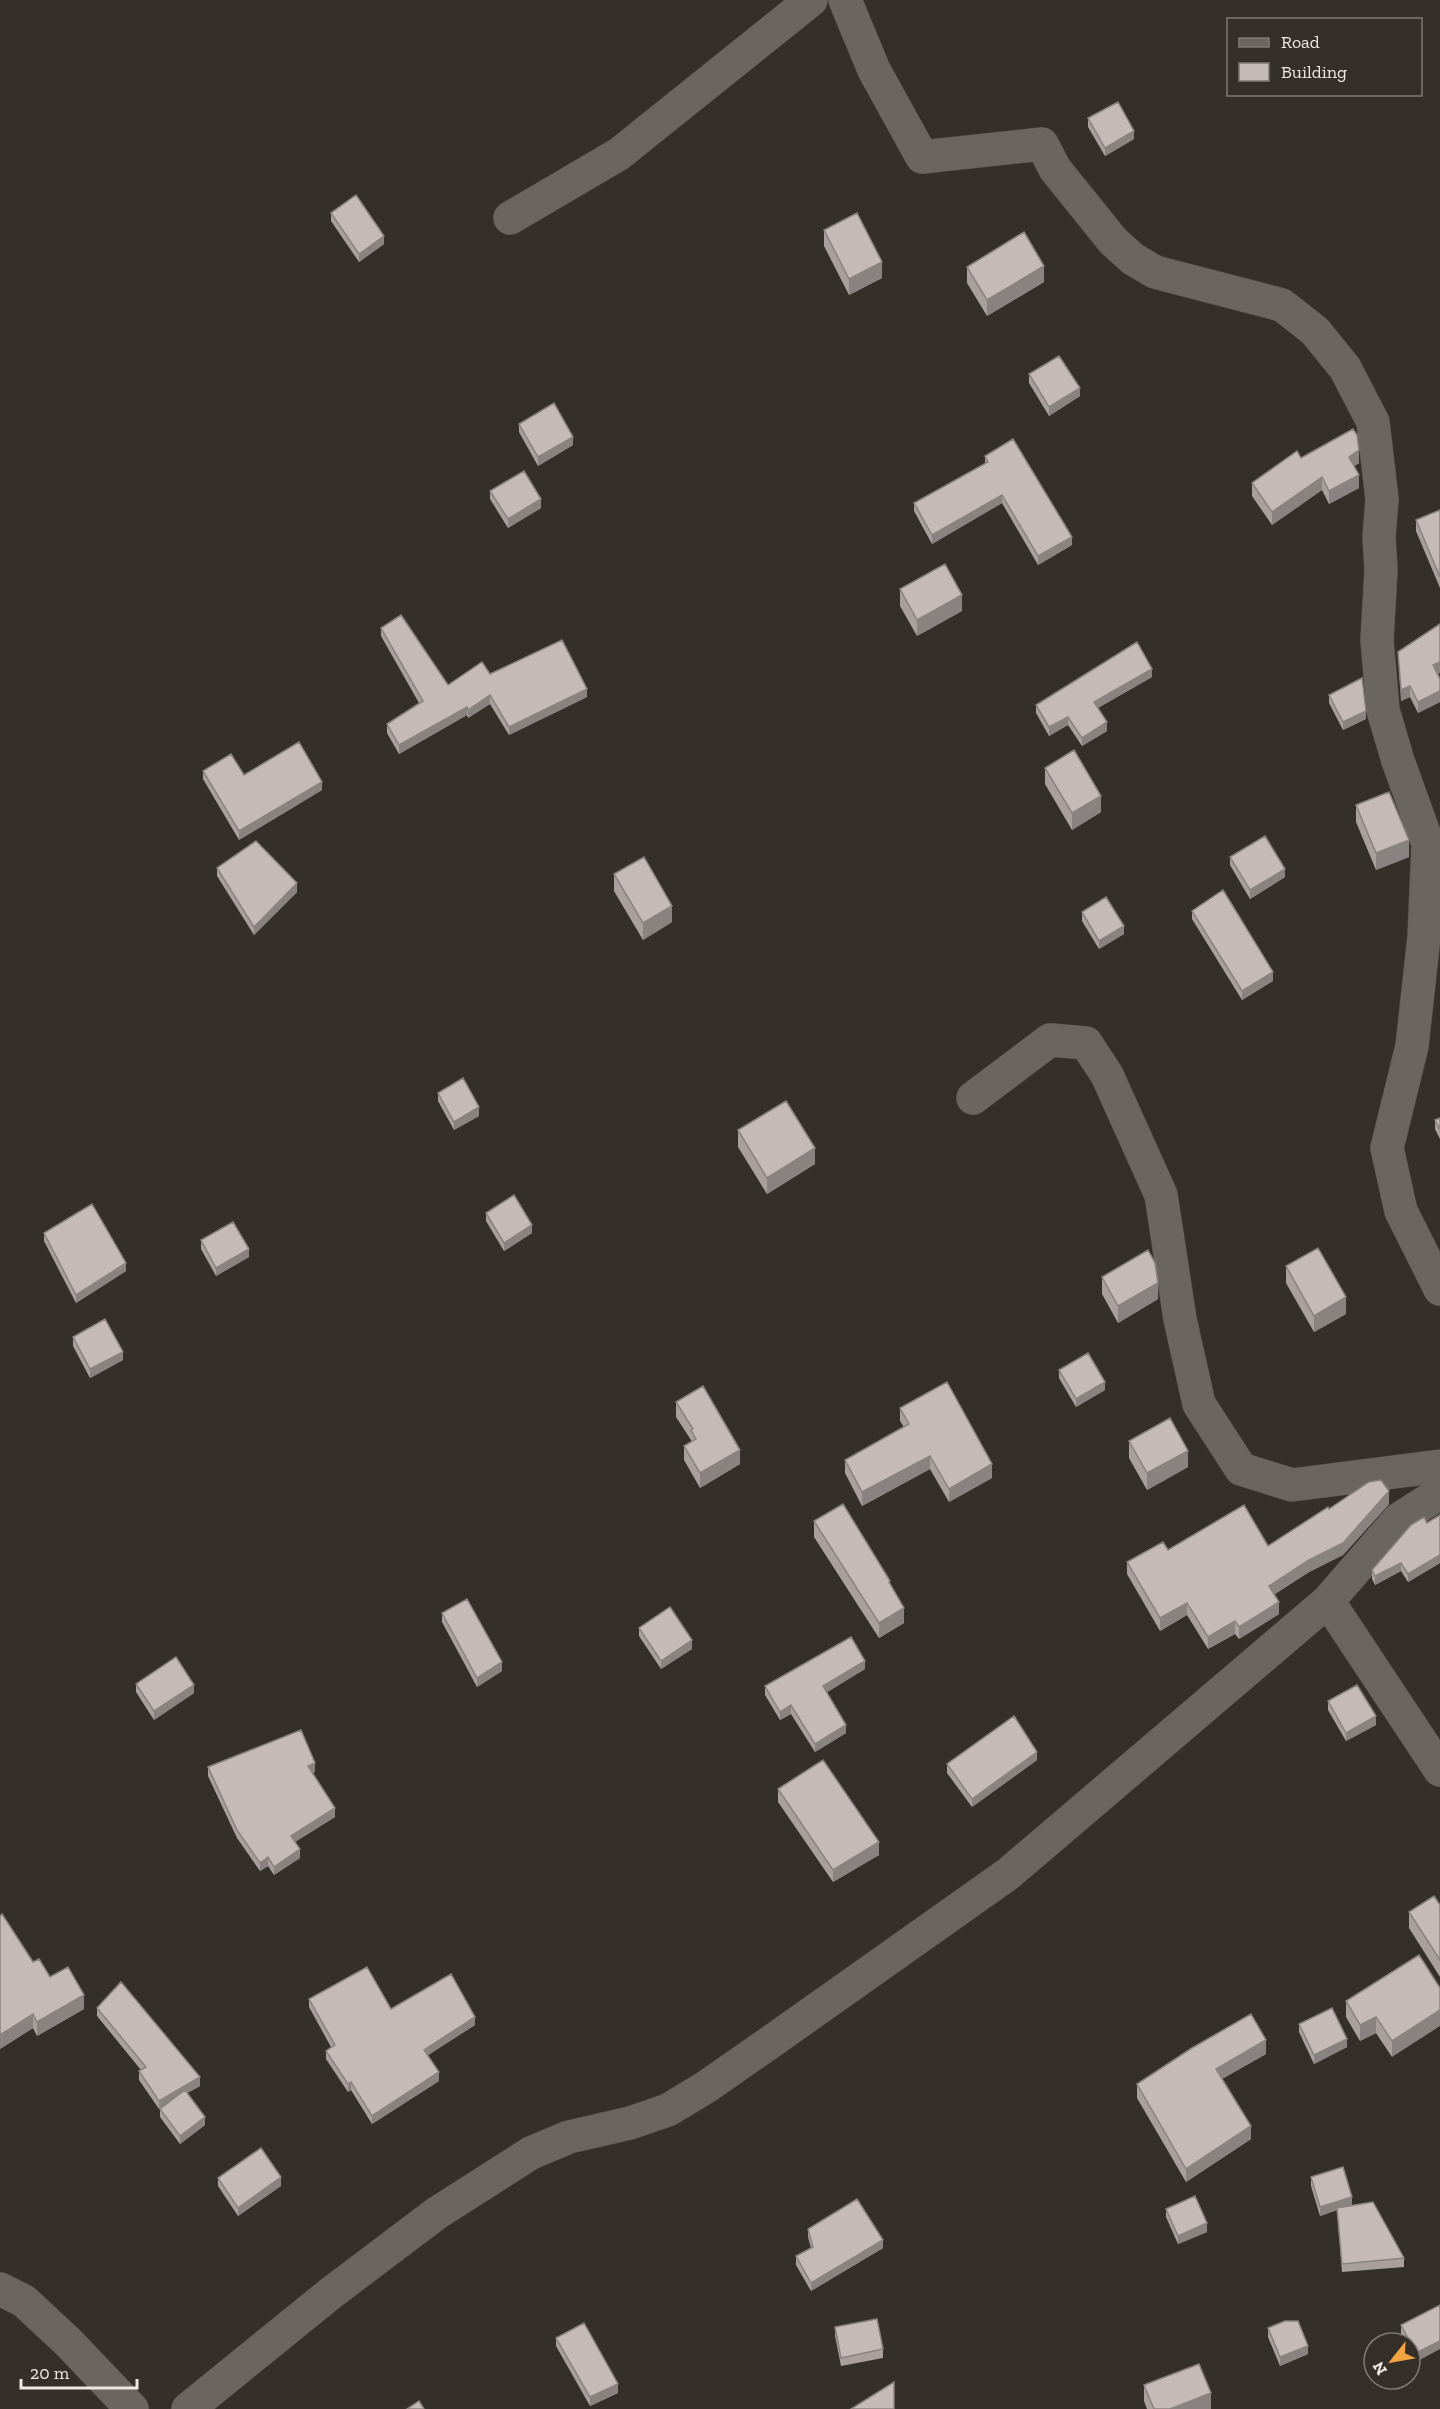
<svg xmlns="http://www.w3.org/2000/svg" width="1440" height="2409" font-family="'Zilla Slab',serif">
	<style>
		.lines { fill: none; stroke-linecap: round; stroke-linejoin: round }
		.minor-casing { stroke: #534d49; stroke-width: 34 }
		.minor { stroke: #6b655f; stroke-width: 33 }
		.wall { fill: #a9a09d }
		.shaded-wall { fill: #8a8280 }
		.building { fill: #c5bab7; stroke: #8a8280; stroke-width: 1.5 }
	</style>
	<rect width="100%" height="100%" fill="#352f2a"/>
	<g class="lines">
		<defs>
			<path id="minor" d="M845,0L874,70L922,157L1042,144L1055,169L1113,241L1133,259L1155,272L1282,305L1315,331L1345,368L1373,422L1382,499L1379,537L1381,570L1377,640L1383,710L1398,761L1428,844L1424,937L1412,1046L1387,1148L1401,1211L1440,1289
				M510,218L619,154L811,0
				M973,1098L1050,1040L1086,1043L1107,1075L1161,1195L1180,1319L1199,1404L1241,1469L1292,1485L1440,1466
				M1328,1601L1440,1770
				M0,2289L24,2301L68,2342L132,2409
				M188,2409L331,2293L437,2213L531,2153L569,2137L630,2123L668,2110L706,2087L772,2041L1008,1874L1328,1601L1399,1519L1440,1493"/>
		</defs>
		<!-- minor casing -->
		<use href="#minor" class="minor-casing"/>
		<!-- minor -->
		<use href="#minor" class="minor"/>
	</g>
	<!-- wall -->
	<path class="wall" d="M1088,118L1134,139L1105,156L1088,127Z
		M331,213L384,244L359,262L331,221Z
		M824,230L882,278L849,295L824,246Z
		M967,267L1044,282L987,316L967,283Z
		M1029,374L1080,396L1049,416L1029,383Z
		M519,424L573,445L538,466L519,432Z
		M985,456L1072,545L1038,565L1002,503L932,544L914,511V503L985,464Z
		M1301,458L1359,463L1354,466L1359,488L1329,504L1322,490L1272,525L1252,496V483Z
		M490,491L541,508L508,528L490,499Z
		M1440,510V588L1416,531V520Z
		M900,589L962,611L917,636L900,606Z
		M381,628L448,685L490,674L587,697L509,735L490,704L468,718L467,715L399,754L387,733V724L419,703L381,636Z
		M1398,652L1438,674L1440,679V702L1418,713L1410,697L1401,701Z
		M1152,677L1098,708L1107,731L1082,746L1068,725L1049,736L1036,713V705Z
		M1329,695L1366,719L1343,730L1329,703Z
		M1045,768L1101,812L1072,830L1045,784Z
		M203,771L244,775L322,790L239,840L203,779Z
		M1356,805L1409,857L1376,870L1356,822Z
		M1230,857L1285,877L1250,899L1230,865Z
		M217,868L297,892L254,935L217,876Z
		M614,874L672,922L643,940L614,891Z
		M1192,911L1273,981L1242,1000L1192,919Z
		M1082,912L1124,934L1099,949L1082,921Z
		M438,1093L479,1116L454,1130L438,1101Z
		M1440,1118V1139L1435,1129V1120Z
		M738,1130L815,1164L767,1194L738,1147Z
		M486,1213L532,1233L504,1251L486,1221Z
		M44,1233L126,1271L76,1303L44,1241Z
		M201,1240L249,1257L216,1276L201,1249Z
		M1286,1266L1346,1314L1314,1332L1286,1283Z
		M1102,1277L1158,1299L1118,1323L1102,1294Z
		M73,1337L123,1360L90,1378L73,1346Z
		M1059,1370L1105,1390L1076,1407L1059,1378Z
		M676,1402L740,1464L700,1488L684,1460V1446L691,1442V1440L676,1417Z
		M900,1408L992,1478L949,1502L930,1469L862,1506L845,1473V1460L904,1427L900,1421Z
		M1129,1441L1188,1467L1147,1490L1129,1458Z
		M1389,1504L1343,1555L1309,1572L1275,1594L1279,1614L1239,1639L1235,1634L1208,1649L1187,1615L1160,1631L1127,1574V1562L1168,1550L1268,1546L1329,1509Z
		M1440,1515V1563L1408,1582L1401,1571L1375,1585L1372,1579V1570L1427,1523Z
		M814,1521L904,1623L879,1638L814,1537Z
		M442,1613L502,1671L477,1687L442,1622Z
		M639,1628L692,1649L661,1669L639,1636Z
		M865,1669L826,1692L846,1733L815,1752L791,1714L780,1720L765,1695V1686Z
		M136,1684L194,1693L154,1720L136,1692Z
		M1328,1701L1376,1725L1346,1741L1328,1710Z
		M1037,1760L972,1807L947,1773V1764Z
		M208,1767L315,1772L312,1773L335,1817L295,1842L300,1858L274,1875L268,1866L260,1871L237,1838L208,1776Z
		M778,1789L879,1855L833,1882L778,1802Z
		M1440,1905V1977L1409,1928V1912Z
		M33,1962L84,2009L37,2036L33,2028L0,2049Z
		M1440,1988L1392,2057L1376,2033L1360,2041L1346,2017V2001Z
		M309,1999L391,2009L475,2025L427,2055L439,2081L372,2124L351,2090L348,2092L326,2059V2051L331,2047L309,2007Z
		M97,2008L200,2086L187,2093L205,2125L180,2144L160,2117V2109L165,2105L159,2109L139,2080V2071L141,2070L97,2016Z
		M1299,2024L1347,2047L1314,2064L1299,2032Z
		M1266,2054L1222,2079L1251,2139L1186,2182L1137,2098V2084Z
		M1311,2177L1352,2205L1404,2258V2267L1342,2272L1337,2210L1320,2216L1311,2186Z
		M218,2178L281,2186L238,2216L218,2186Z
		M1166,2209L1207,2232L1178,2244L1166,2217Z
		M808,2229L883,2248L811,2291L796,2265V2256L811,2248L808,2237Z
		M1440,2305L1416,2362L1410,2351V2343H1406L1401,2334V2325Z
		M835,2327L883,2349V2358L841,2366L835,2336Z
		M1268,2328L1308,2354L1280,2366L1268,2337Z
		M556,2338L618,2393L590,2406L556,2346Z
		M1144,2385L1211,2409H1147L1144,2401Z"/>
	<!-- shaded-wall -->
	<path class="shaded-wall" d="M1134,131V139L1105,156V148Z
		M384,236V244L359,262V254Z
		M882,262V278L849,295V279Z
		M1044,266V282L987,316V300Z
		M1080,388V396L1049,416V407Z
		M573,437V445L538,466V457Z
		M1359,450V463L1349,470V457Z
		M1359,475V488L1329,504V491Z
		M1322,477V490L1272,525V512Z
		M1002,495V503L932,544V535Z
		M541,499V508L508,528V519Z
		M1072,537V545L1038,565V556Z
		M962,595V611L917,636V620Z
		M1440,662V673L1433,677V665Z
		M1152,669V677L1094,710V702Z
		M1410,686V697L1401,701V690Z
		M587,689V697L509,735V727Z
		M1440,691V702L1418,713V702Z
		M490,695V704L468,718V710Z
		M467,707V715L399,754V745Z
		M1366,711V719L1343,730V722Z
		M1068,717V725L1049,736V727Z
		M1107,722V731L1082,746V738Z
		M322,782V790L239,840V831Z
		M1101,796V812L1072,830V813Z
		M1409,840V857L1376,870V853Z
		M1285,869V877L1250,899V890Z
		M297,883V892L254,935V927Z
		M672,906V922L643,940V923Z
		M1124,926V934L1099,949V941Z
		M1273,972V981L1242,1000V991Z
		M479,1107V1116L454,1130V1122Z
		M815,1148V1164L767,1194V1178Z
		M532,1225V1233L504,1251V1243Z
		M249,1249V1257L216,1276V1268Z
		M126,1263V1271L76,1303V1295Z
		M1158,1283V1299L1118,1323V1306Z
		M1346,1297V1314L1314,1332V1316Z
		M123,1352V1360L90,1378V1369Z
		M1105,1382V1390L1076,1407V1399Z
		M740,1450V1464L700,1488V1473Z
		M1188,1451V1467L1147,1490V1473Z
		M930,1456V1469L862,1506V1492Z
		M992,1464V1478L949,1502V1489Z
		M1389,1491V1504L1343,1555L1309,1572L1269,1598V1586Z
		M1440,1555V1563L1408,1582V1574Z
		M1401,1563V1571L1375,1585V1576Z
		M1279,1602V1614L1239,1639V1627Z
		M1187,1603V1615L1160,1631V1618Z
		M904,1608V1623L879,1638V1623Z
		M1235,1621V1634L1208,1649V1637Z
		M692,1640V1649L661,1669V1661Z
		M865,1661V1669L823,1695V1686Z
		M502,1662V1671L477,1687V1678Z
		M194,1685V1693L154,1720V1711Z
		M791,1705V1714L780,1720V1712Z
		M1376,1716V1725L1346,1741V1733Z
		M846,1725V1733L815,1752V1744Z
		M1037,1752V1760L972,1807V1799Z
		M315,1763V1772L308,1774V1766Z
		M335,1808V1817L291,1844V1836Z
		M879,1842V1855L833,1882V1870Z
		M300,1849V1858L274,1875V1867Z
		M268,1857V1866L260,1871V1863Z
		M84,1995V2009L37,2036V2022Z
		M1440,2010V2026L1392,2057V2041Z
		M33,2014V2028L0,2049V2035Z
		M475,2017V2025L424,2058V2050Z
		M1376,2017V2033L1360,2041V2025Z
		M1347,2039V2047L1314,2064V2055Z
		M1266,2040V2054L1216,2082V2069Z
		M439,2072V2081L372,2124V2116Z
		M200,2077V2086L159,2109V2101Z
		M351,2082V2090L348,2092V2084Z
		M205,2117V2125L180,2144V2136Z
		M1251,2126V2139L1186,2182V2169Z
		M281,2177V2186L238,2216V2208Z
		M1352,2197V2205L1320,2216V2207Z
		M1207,2223V2232L1178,2244V2236Z
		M883,2240V2248L811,2291V2283Z
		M1440,2341V2349L1416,2362V2353Z
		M1308,2346V2354L1280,2366V2357Z
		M618,2384V2393L590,2406V2397Z
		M1211,2393V2409H1170Z"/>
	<!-- building -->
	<path class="building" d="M1118,102L1134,131L1105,148L1088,118Z
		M356,195L384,236L359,254L331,213Z
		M857,213L882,262L849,279L824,230Z
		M1024,232L1044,266L987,300L967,267Z
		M1059,356L1080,388L1049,407L1029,374Z
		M554,403L573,437L538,457L519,424Z
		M1353,429L1357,435L1359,450L1349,457L1359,475L1329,491L1322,477L1272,512L1252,483L1297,451L1301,458Z
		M1013,439L1072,537L1038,556L1002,495L932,535L914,503L988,462L985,456Z
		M524,471L541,499L508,519L490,491Z
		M1440,510V577L1416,520Z
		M945,564L962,595L917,620L900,589Z
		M401,615L448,685L482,662L490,674L562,640L587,689L509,727L490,695L468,710L467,707L399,745L387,724L423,701L381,628Z
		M1440,624V662L1433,665L1440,679V691L1418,702L1410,686L1401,690L1398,652Z
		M1137,642L1152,669L1094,702L1107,722L1082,738L1068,717L1049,727L1036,705Z
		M1362,678L1366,711L1343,722L1329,695Z
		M299,742L322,782L239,831L203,771L231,754L244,775Z
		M1074,750L1101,796L1072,813L1045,768Z
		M1389,792L1409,840L1376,853L1356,805Z
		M1265,836L1285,869L1250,890L1230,857Z
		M256,841L297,883L254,927L217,868Z
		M644,857L672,906L643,923L614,874Z
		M1223,890L1273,972L1242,991L1192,911Z
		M1106,897L1124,926L1099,941L1082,912Z
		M463,1078L479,1107L454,1122L438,1093Z
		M786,1101L815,1148L767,1178L738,1130Z
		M1440,1118V1130L1435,1120Z
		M514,1195L532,1225L504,1243L486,1213Z
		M92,1204L126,1263L76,1295L44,1233Z
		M233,1222L249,1249L216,1268L201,1240Z
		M1318,1248L1346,1297L1314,1316L1286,1266Z
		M1148,1250L1155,1263L1158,1283L1118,1306L1102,1277Z
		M105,1319L123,1352L90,1369L73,1337Z
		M1088,1353L1105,1382L1076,1399L1059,1370Z
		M947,1382L992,1464L949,1489L930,1456L862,1492L845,1460L909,1424L900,1408Z
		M703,1386L740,1450L700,1473L684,1446L696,1439L691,1430L693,1429L676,1402Z
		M1170,1418L1188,1451L1147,1473L1129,1441Z
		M1381,1480L1389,1491L1343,1543L1309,1560L1269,1586L1279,1602L1239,1627L1235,1621L1208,1637L1187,1603L1160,1618L1127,1562L1163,1542L1168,1550L1244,1505L1268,1546L1328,1507L1329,1509L1369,1482Z
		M843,1504L890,1581L889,1582L904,1608L879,1623L814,1521Z
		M1440,1515V1555L1408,1574L1401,1563L1375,1576L1372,1570L1411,1525L1424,1517L1427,1523Z
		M467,1599L502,1662L477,1678L442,1613Z
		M670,1607L692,1640L661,1661L639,1628Z
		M851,1637L865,1661L823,1686L846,1725L815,1744L791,1705L780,1712L765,1686Z
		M176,1657L194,1685L154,1711L136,1684Z
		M1357,1685L1376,1716L1346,1733L1328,1701Z
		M1014,1716L1037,1752L972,1799L947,1764Z
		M301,1730L315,1763L308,1766L335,1808L291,1836L300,1849L274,1867L268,1857L260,1863L237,1830L208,1767Z
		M823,1760L879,1842L833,1870L778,1789Z
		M1434,1896L1440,1905V1960L1409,1912Z
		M2,1914L33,1962L39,1959L50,1977L68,1967L84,1995L37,2022L33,2014L0,2035V1916Z
		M1419,1955L1440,1988V2010L1392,2041L1376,2017L1360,2025L1346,2001Z
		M367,1967L391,2009L451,1974L475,2017L424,2050L439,2072L372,2116L351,2082L348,2084L326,2051L335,2045L309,1999Z
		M121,1982L200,2077L159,2101L139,2071L146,2067L97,2008Z
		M1332,2008L1347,2039L1314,2055L1299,2024Z
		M1251,2014L1266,2040L1216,2069L1251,2126L1186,2169L1137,2084L1192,2048Z
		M185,2090L205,2117L180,2136L160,2109Z
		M261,2148L281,2177L238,2208L218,2178Z
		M1343,2167L1352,2197L1320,2207L1311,2177Z
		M1195,2196L1207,2223L1178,2236L1166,2209Z
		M857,2199L883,2240L811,2283L796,2256L813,2247L808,2229Z
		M1373,2202L1404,2258L1342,2264L1337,2208Z
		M1440,2305V2341L1416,2353L1401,2325Z
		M877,2319L883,2349L841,2358L835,2327Z
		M1285,2321H1298L1308,2346L1280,2357L1268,2328Z
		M584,2323L618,2384L590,2397L556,2338Z
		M1199,2364L1211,2393L1170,2409H1154L1144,2385Z
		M894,2382V2409H851Z
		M419,2401L424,2409H407Z"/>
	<!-- legend -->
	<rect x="1227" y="18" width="195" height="78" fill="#352f2a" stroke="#7e7974" stroke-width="1.5"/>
	<rect x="1239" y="38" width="30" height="9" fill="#6b655f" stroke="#7e7974" stroke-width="1.5"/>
	<text x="1281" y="48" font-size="18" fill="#ebe8e4">Road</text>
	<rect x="1239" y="63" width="30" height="18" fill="#c5bab7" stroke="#7e7974" stroke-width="1.5"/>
	<text x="1281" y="78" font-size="18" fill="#ebe8e4">Building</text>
	<!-- north arrow -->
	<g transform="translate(1392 2361) rotate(239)"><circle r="28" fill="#352f2a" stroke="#7e7974" stroke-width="1.5"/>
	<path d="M0-4.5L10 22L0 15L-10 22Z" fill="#f3a442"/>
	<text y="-9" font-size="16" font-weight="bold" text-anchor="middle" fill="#ebe8e4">N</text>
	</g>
	<!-- scale -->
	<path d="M21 2379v9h116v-9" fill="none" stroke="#ebe8e4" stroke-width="3"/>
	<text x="30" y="2379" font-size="18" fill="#ebe8e4" stroke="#352f2a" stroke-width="4.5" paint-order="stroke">20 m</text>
</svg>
